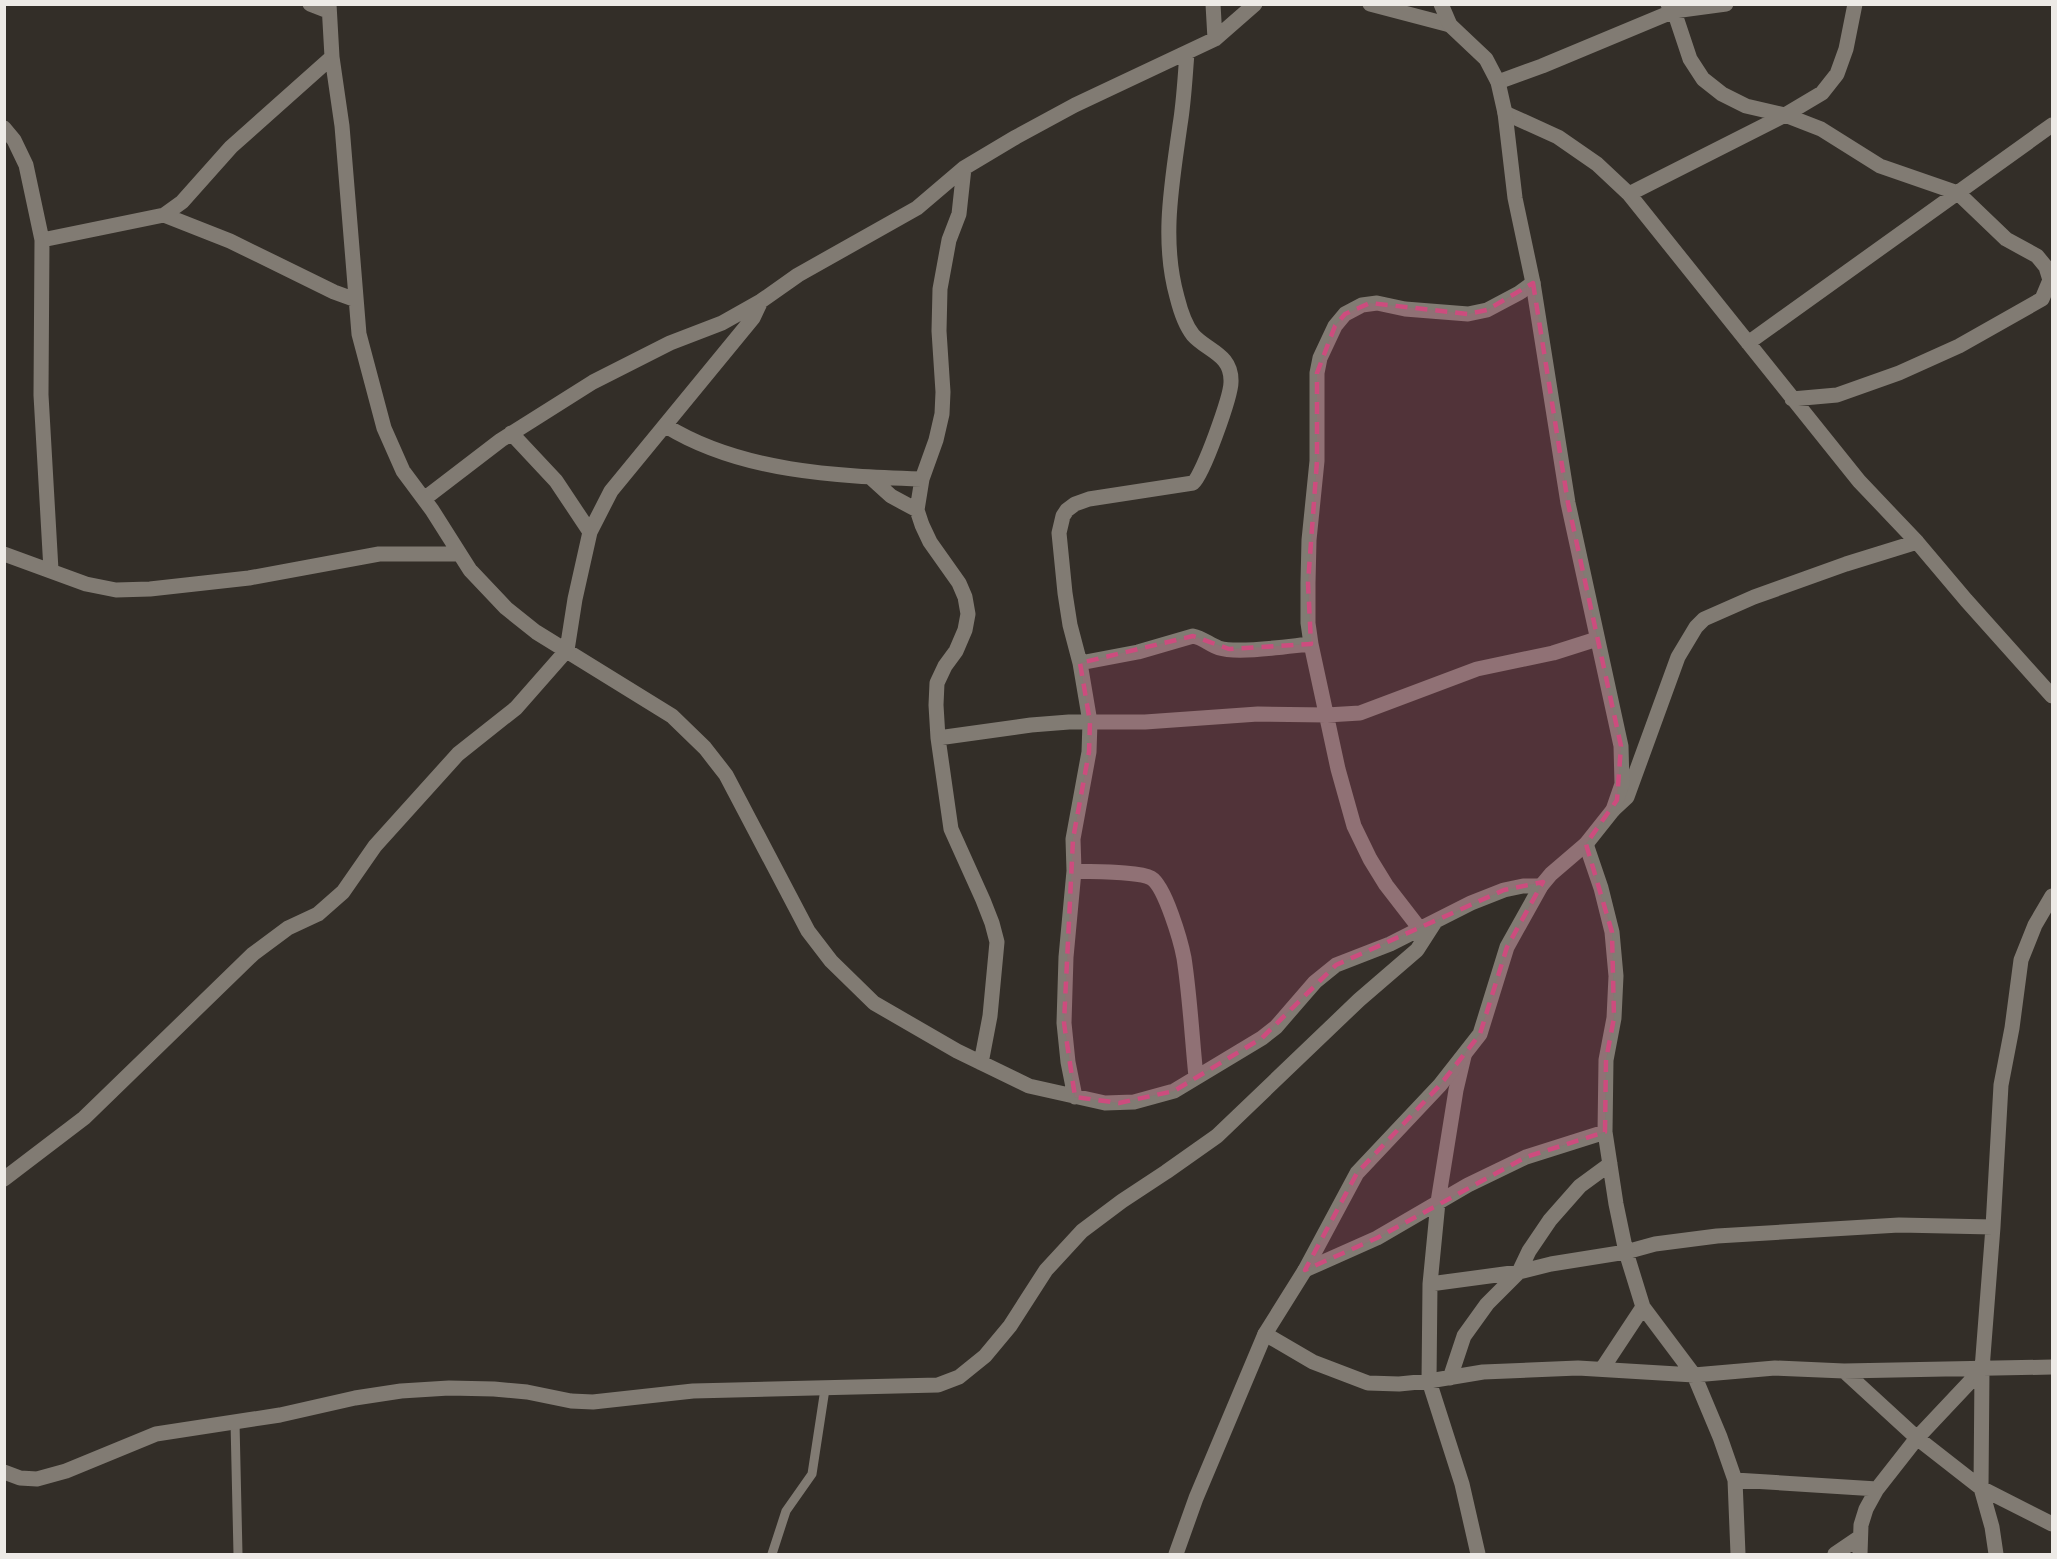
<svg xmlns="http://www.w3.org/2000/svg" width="2057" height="1559" font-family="'Golos Text',sans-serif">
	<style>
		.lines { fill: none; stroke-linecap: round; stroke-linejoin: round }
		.service { stroke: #817b73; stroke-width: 9 }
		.minor { stroke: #817b73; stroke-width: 15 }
		.tertiary { stroke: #817b73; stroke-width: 15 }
		.marked { fill: #cd4c7e; fill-opacity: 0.2; stroke: #cd4c7e; stroke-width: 4.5; stroke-dasharray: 12 8; stroke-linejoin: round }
	</style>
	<rect width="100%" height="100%" fill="#332e28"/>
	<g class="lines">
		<!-- service -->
		<path class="service" d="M235,1422L238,1554
			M772,1554L786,1511L812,1474L825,1389"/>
		<!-- minor -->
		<path class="minor" d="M310,4L328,11
			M329,4L332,57L342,126L359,334L384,428L403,471L432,510L470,570L506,608L536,632L672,716L705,748L726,775L808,931L831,961L874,1003L957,1051L1029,1086L1105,1103L1134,1102L1174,1091L1262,1038L1276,1027L1315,982L1336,965L1390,944L1471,903L1504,890L1523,886H1541
			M1213,4L1215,39
			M1370,4L1450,25
			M1668,4L1674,11L1726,4
			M1498,82L1542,66L1674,11L1690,59L1703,79L1722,94L1746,106L1785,115L1821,129L1880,166L1958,193L2006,239L2037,256L2046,267L2050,280L2042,299L1959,346L1899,373L1837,395L1792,399
			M1505,113L1558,137L1597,164L1629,194L1859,481L1917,542L1966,600L2052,696
			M4,128L14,140L26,165L42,240L41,395L51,570
			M964,168L959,214L949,240L940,289L939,331L943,392L942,414L936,440L922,479L917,510L922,525L930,542L959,583L965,597L968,614L965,630L956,651L945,666L937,683L936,705L938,738L951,829L983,900L992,923L997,942L990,1016L981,1063
			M1629,194L1785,115L1822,93L1837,74L1846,49L1855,4
			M164,215L230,241L334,292L356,300
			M42,240L164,215L182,202L231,147L332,57
			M1748,343L2052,125
			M666,426C741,472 835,476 922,479
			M511,433L556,481L590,532
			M870,477L891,496L917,510
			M424,499L501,440L593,382L670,343L722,323L761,301L798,275L917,208L964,168L1016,137L1075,105L1215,39L1255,4
			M4,554L86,584L116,590L150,589L249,578L379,554H460
			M1080,663L1138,652L1193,636C1203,638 1210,645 1219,648C1238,654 1290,646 1311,644
			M938,738L1031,725L1069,722H1145L1258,714L1327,715L1360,713L1477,669L1553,653L1597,639
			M1613,810L1627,797L1678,657L1696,627L1704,619L1754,597L1846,564L1917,542
			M1586,844L1601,888L1612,932L1616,976L1614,1018L1606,1060L1605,1132L1616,1204L1626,1252L1643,1307L1694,1375L1720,1437L1735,1480L1738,1554
			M1074,871C1090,872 1139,871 1151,878C1165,886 1181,942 1184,958C1190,997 1192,1038 1196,1077
			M1420,929L1386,885L1370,859L1354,826L1338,769L1311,644L1308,623V583L1309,540L1317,461V373L1320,358L1335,326L1345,314L1362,305L1377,303L1405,309L1468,314L1487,310L1519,293L1533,283
			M1464,1056L1456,1090L1438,1202L1430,1284L1429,1381L1462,1484L1478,1554
			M1075,1097L1068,1062L1064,1023L1066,957L1074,871L1073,839L1089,752L1090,722L1080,663L1070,625L1065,593L1059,533L1063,516L1067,510L1075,504L1089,499L1193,483C1203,475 1231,396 1231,382C1232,354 1207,351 1193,335C1185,325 1180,309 1177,297C1161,240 1172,183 1180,125C1184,101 1185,77 1187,53
			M4,1179L84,1118L253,954L288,928L318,914L343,892L375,846L458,754L516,708L567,650L575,599L590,532L611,491L753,318L761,301
			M1305,1270L1377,1238L1468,1185L1526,1157L1605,1132
			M1430,1284L1519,1272L1551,1264L1626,1252L1655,1244L1717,1236L1899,1225L1993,1227
			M1265,1334L1313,1362L1368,1383L1399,1384L1429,1381L1483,1372L1578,1368L1694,1375L1775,1368L1844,1371L2052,1367
			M1602,1369L1643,1307
			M1844,1371L1917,1438L1981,1488L2052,1524
			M1450,1378L1464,1336L1487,1304L1519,1272L1529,1251L1550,1220L1580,1186L1610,1164
			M4,1472L20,1478L37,1479L66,1471L156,1434L280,1415L355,1398L401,1391L449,1388L494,1389L527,1392L571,1401L593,1402L693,1391L938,1385L959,1377L985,1356L1010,1326L1046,1270L1082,1231L1122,1201L1166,1172L1217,1136L1359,1000L1417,950L1435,922
			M1735,1480L1877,1489
			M1835,1554L1860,1537
			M1860,1554L1861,1525L1866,1509L1877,1489L1917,1438L1982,1369
			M1996,1554L1992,1527L1981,1488L1982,1369L1993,1227L2001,1085L2012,1028L2021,960L2035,925L2052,896"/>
		<!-- tertiary -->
		<path class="tertiary" d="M1176,1554L1196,1498L1265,1334L1305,1270L1357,1173L1440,1085L1480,1034L1507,947L1541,886L1551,874L1586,844L1613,810L1622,784L1621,746L1568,503L1533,283L1515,198L1505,113L1498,82L1486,59L1450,25L1441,4"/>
	</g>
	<!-- marked area -->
	<path class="marked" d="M1533,283L1568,503L1621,746L1617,800L1586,844L1612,932L1614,1018L1606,1060L1605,1132L1526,1157L1377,1238L1305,1270L1357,1173L1440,1085L1480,1034L1507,947L1543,882L1504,890L1336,965L1262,1038L1174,1091L1119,1103L1075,1097L1064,1023L1073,839L1089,752L1090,722L1080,663L1193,636L1229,649L1311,644L1308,583L1317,461V373L1335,326L1345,314L1370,303L1468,314L1487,310Z"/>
	<!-- border -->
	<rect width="2057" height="1559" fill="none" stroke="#edeae6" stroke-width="12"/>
</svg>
